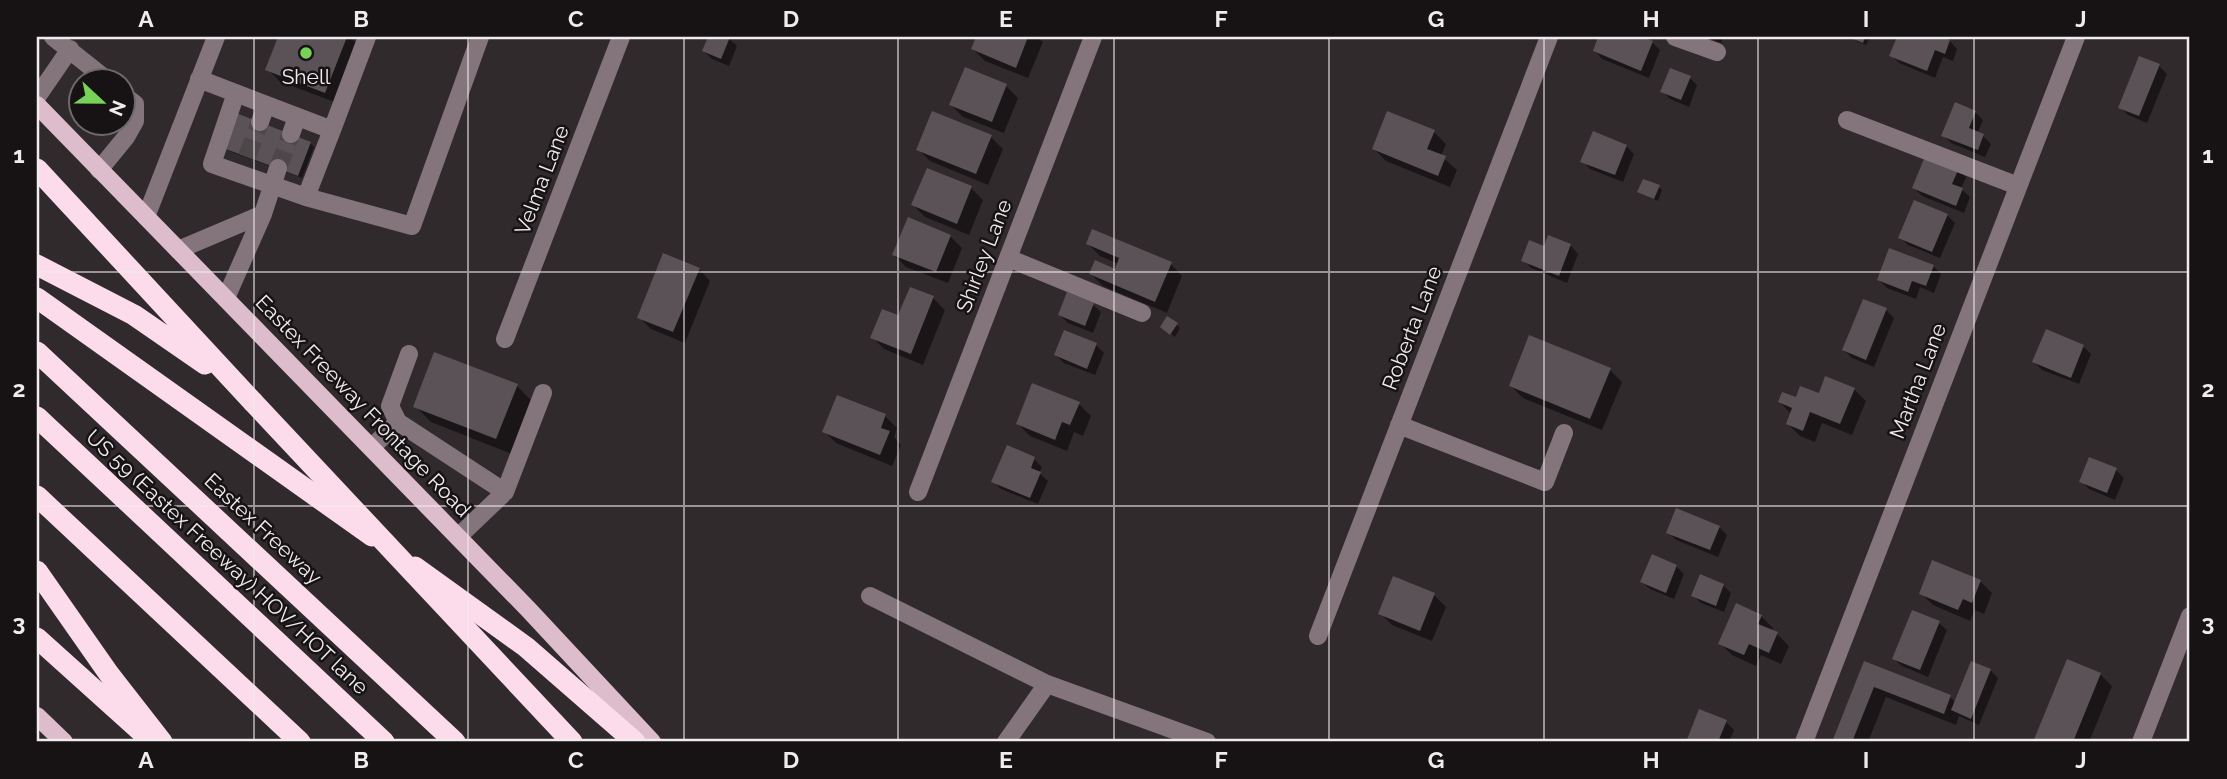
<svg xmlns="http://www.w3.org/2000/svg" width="2227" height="779" font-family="Raleway,sans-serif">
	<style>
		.shadow { fill: #0007 }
		.building { fill: #5a5256 }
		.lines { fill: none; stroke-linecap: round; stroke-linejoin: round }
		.minor-tunnel { stroke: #4e474a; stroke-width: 18; stroke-dasharray: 18 9; stroke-linecap: butt }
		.minor { stroke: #84747b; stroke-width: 18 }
		.major { stroke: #ddbdcc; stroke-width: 18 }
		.highway { stroke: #fcdcea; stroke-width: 21 }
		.highway-bridge { stroke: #fcdcea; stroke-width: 21 }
		.grid { fill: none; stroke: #f0ebed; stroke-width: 2; stroke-opacity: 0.55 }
		.poi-dot { fill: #77d259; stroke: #171315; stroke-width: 2.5 }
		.labels { text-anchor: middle; stroke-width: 5; stroke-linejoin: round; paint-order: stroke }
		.poi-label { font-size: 21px; fill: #f0ebed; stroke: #171315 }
		.street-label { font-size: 21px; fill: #f0ebed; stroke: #171315 }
		.neatline { fill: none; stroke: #f0ebed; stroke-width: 2.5 }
		.grid-label { font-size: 23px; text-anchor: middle; font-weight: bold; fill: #f0ebed }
	</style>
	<rect width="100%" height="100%" fill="#312a2d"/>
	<!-- shadow -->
	<path class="shadow" d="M280,37H350L359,46L337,103L279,81L268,69Z
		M709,37H727L737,46L729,66L712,59L704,51Z
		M978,37H1037L1043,42L1028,78L985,61L973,49Z
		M1600,37H1639L1652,42L1660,50L1649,78L1602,59L1595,51Z
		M1706,37H1723L1721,43Z
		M1853,37H1870L1866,45L1856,41Z
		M1898,37H1938L1950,41L1957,49L1953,61L1943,57L1935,78L1899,63L1891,55Z
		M2159,66L2167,74L2147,123L2128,115L2120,107Z
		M966,69L1006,86L1018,98L1004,133L963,117L951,105Z
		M1690,78L1697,85L1689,107L1670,99L1662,91Z
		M1975,112L1983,120L1977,134L1983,136L1991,144L1985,157L1951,143L1943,135Z
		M1434,132L1446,144L1441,156L1457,170L1450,187L1386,161L1374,149Z
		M991,137L1003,149L988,185L930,161L918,149Z
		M310,143L314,147L302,178L229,151L225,147Z
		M1626,146L1634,154L1623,182L1590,169L1583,161Z
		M1958,169L1966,177L1961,189L1970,197L1964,213L1922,196L1914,188Z
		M1659,187L1662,190L1658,201L1639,192Z
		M971,188L983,200L969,235L925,217L913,205Z
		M1947,215L1955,223L1940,258L1908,245L1900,237Z
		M950,236L962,248L948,283L906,267L894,255Z
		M1549,237L1571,246L1578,254L1567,283L1531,268L1523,260L1545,249Z
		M1088,244L1171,264L1182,276L1167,313L1103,286L1091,274L1116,271L1119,264L1100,256Z
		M1933,266L1941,274L1934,293L1920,287L1916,299L1887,288L1879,280Z
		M699,269L710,281L685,343L651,329L639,317Z
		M1068,294L1093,305L1101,312L1093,333L1068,323L1060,315Z
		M933,298L945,310L923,365L884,349L872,337L899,318Z
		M1886,310L1894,318L1874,367L1852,358L1844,350Z
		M1177,325L1180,328L1175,337L1165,330Z
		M1096,345L1104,353L1095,375L1064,363L1056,355Z
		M2083,346L2091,354L2079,384L2042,370L2034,362Z
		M1610,370L1622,382L1602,430L1523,398L1511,386Z
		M517,386L532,401L512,454L431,422L415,406Z
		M1854,389L1866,401L1852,435L1822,423L1815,442L1800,436L1788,424L1791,414L1780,402Z
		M838,397L885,416L897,428L894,437L901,445L892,466L836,443L824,431Z
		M1079,404L1091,416L1083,436L1074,432L1067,451L1030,436L1018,424Z
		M1034,459L1042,467L1039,473L1048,481L1038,504L1001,489L994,482Z
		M2116,470L2124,478L2115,500L2089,489L2081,481Z
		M1719,527L1727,535L1718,557L1676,540L1668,532Z
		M1676,566L1684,574L1674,599L1650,589L1642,582Z
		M1980,581L1992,593L1984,614L1975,610L1970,621L1933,605L1921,593Z
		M1723,585L1731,593L1724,612L1701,603L1693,595Z
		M1434,595L1446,607L1432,641L1392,625L1380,613Z
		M1761,616L1773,628L1772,632L1777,634L1789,646L1781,664L1761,655L1756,666L1732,655L1720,643Z
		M1939,623L1947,630L1928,677L1902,666L1894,659Z
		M2068,661L2100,674L2112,686L2089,742H2035Z
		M1865,664L1950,697L1956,703L1990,670L1998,678L1979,725L1959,716L1956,725L1886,697L1868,742H1834Z
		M1700,711L1726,722L1734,730L1729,742H1688Z"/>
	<!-- building -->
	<path class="building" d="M278,37H347L325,93L265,70Z
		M708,37H730L721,59L702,51Z
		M976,37H1028L1016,68L971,49Z
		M1598,37H1643L1653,41L1641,71L1593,51Z
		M1848,37H1865L1863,43Z
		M1897,37H1943L1950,40L1945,54L1935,50L1927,71L1889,56Z
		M2139,56L2160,64L2139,116L2118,108Z
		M965,67L1007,84L992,122L949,105Z
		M1670,68L1691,76L1681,100L1660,92Z
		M1955,102L1976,111L1969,128L1984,134L1978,150L1941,136Z
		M932,111L992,135L976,174L916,150Z
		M1387,111L1435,130L1427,149L1446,156L1438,176L1372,149Z
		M236,113L311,142L298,176L223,148Z
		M1593,131L1627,145L1615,175L1580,162Z
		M1926,154L1959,168L1952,184L1963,188L1956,206L1912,188Z
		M927,168L972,186L957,224L911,205Z
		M1643,179L1660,185L1654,199L1637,192Z
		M1914,200L1948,214L1932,252L1898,238Z
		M908,217L951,235L936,272L892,255Z
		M1092,229L1172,262L1155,302L1089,274L1095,260L1115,269L1119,258L1086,244Z
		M1548,235L1571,244L1559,276L1521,261L1529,240L1544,246Z
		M1889,248L1934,265L1926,286L1912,281L1908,292L1877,280Z
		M663,253L700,268L673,332L637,318Z
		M910,287L934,296L911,354L870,338L882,309L898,315Z
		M1067,292L1094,303L1085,326L1058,315Z
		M1863,299L1887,308L1866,360L1842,350Z
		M1167,316L1178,323L1170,335L1160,327Z
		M2046,329L2084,345L2071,378L2032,362Z
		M1064,330L1097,343L1087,369L1054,355Z
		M1529,335L1611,368L1590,419L1509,386Z
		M434,352L518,384L496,439L413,407Z
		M1825,376L1855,388L1840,424L1810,412L1803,431L1786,424L1792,408L1778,402L1782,392L1796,397L1800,386L1819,393Z
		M1032,383L1080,402L1070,425L1062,422L1055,440L1016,424Z
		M837,395L886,414L881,428L890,431L880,455L822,432Z
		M1007,445L1035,457L1031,468L1041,472L1030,498L991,482Z
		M2089,457L2117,468L2107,493L2079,482Z
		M1676,508L1720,526L1710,550L1666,533Z
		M1652,554L1677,565L1666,593L1640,582Z
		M1932,560L1981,580L1972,603L1963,599L1958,610L1919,594Z
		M1700,574L1724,584L1716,606L1691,596Z
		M1393,576L1435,593L1420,631L1378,614Z
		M1736,603L1762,615L1758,624L1778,632L1769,653L1749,644L1744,655L1718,644Z
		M1912,610L1940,621L1920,670L1892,659Z
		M2067,659L2101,673L2073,742H2033Z
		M1864,661L1951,695L1944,714L1874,687L1852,742H1832Z
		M1971,661L1991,669L1971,719L1951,710Z
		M1699,709L1727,720L1718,742H1686Z"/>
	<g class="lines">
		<!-- minor-tunnel -->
		<path class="minor-tunnel" d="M247,157L260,122
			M278,168L291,134"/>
		<!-- minor -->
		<path class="minor" d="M53,37L107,80
			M1675,37L1717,52
			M199,79L332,130L306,197
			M236,93L212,164L306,197L412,226L480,37
			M37,97L70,49
			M1847,120L2018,186
			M260,122L266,105
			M332,130L367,37
			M291,134L297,117
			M99,170L126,137L135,121V104L122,94
			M146,217L216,37
			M178,250L263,214
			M1008,258L1142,313
			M226,298L263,214L278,168
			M505,339L621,37
			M398,422L505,492
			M1399,425L1545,482L1564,433
			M372,447L398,422L390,406L409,354
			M918,492L1093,37
			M458,537L505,492L543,393
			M870,596L1047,684L1207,742
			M1318,636L1549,37
			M1006,742L1047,684
			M1804,742L2076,37
			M2141,742L2190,616"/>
		<!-- major -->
		<path class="major" d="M37,105L528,609L652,742
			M37,716L64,742"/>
		<!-- highway -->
		<path class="highway" d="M37,169L253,402
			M37,265L134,315L205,364
			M37,298L372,536
			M37,352L455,742
			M37,417L384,742
			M37,496L300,742
			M415,567L526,647L635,742
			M37,571L109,674L162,742
			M37,638L147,737"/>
		<!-- highway-bridge -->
		<path class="highway-bridge" d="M253,402L572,742"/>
	</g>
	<!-- grid -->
	<path class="grid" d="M254,37V742M468,37V742M684,37V742M898,37V742M1114,37V742M1329,37V742M1544,37V742M1758,37V742M1974,37V742M37,272H2190M37,506H2190"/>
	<!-- markers -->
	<circle class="poi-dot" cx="306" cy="53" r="7"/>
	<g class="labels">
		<!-- poi labels -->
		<g class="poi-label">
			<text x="306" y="84">Shell</text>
		</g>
		<!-- street labels -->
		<g class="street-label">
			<text transform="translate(542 180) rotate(-69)" y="7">Velma Lane</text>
			<text transform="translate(984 256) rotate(-69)" y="7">Shirley Lane</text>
			<text transform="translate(1412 328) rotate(-69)" y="7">Roberta Lane</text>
			<text transform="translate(1918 381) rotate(-69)" y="7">Martha Lane</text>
			<text transform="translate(363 406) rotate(46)" y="7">Eastex Freeway Frontage Road</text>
			<text transform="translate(263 529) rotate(43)" y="7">Eastex Freeway</text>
			<text transform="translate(227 562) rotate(43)" y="7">US 59 (Eastex Freeway) HOV/HOT lane</text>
		</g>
	</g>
	<!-- border -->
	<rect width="2227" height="779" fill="none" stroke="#171315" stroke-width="77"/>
	<!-- north arrow -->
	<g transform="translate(102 102) rotate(112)"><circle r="33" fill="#171315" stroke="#6e696b" stroke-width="2"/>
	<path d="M0-5L12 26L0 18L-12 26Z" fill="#77d259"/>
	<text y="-10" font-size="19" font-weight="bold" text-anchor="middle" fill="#f0ebed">N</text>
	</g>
	<rect x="38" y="38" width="2150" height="702" class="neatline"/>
	<g class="grid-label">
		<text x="146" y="27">A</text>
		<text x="361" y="27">B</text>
		<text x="576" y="27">C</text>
		<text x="791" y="27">D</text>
		<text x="1006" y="27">E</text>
		<text x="1221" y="27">F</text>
		<text x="1436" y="27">G</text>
		<text x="1651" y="27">H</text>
		<text x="1866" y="27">I</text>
		<text x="2081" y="27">J</text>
		<text x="19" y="163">1</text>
		<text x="2208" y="163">1</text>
		<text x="19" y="397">2</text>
		<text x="2208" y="397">2</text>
		<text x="19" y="631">3</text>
		<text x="2208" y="631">3</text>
		<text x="146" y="768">A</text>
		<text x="361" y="768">B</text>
		<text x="576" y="768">C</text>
		<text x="791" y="768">D</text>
		<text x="1006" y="768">E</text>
		<text x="1221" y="768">F</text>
		<text x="1436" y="768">G</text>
		<text x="1651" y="768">H</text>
		<text x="1866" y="768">I</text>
		<text x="2081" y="768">J</text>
	</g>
</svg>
